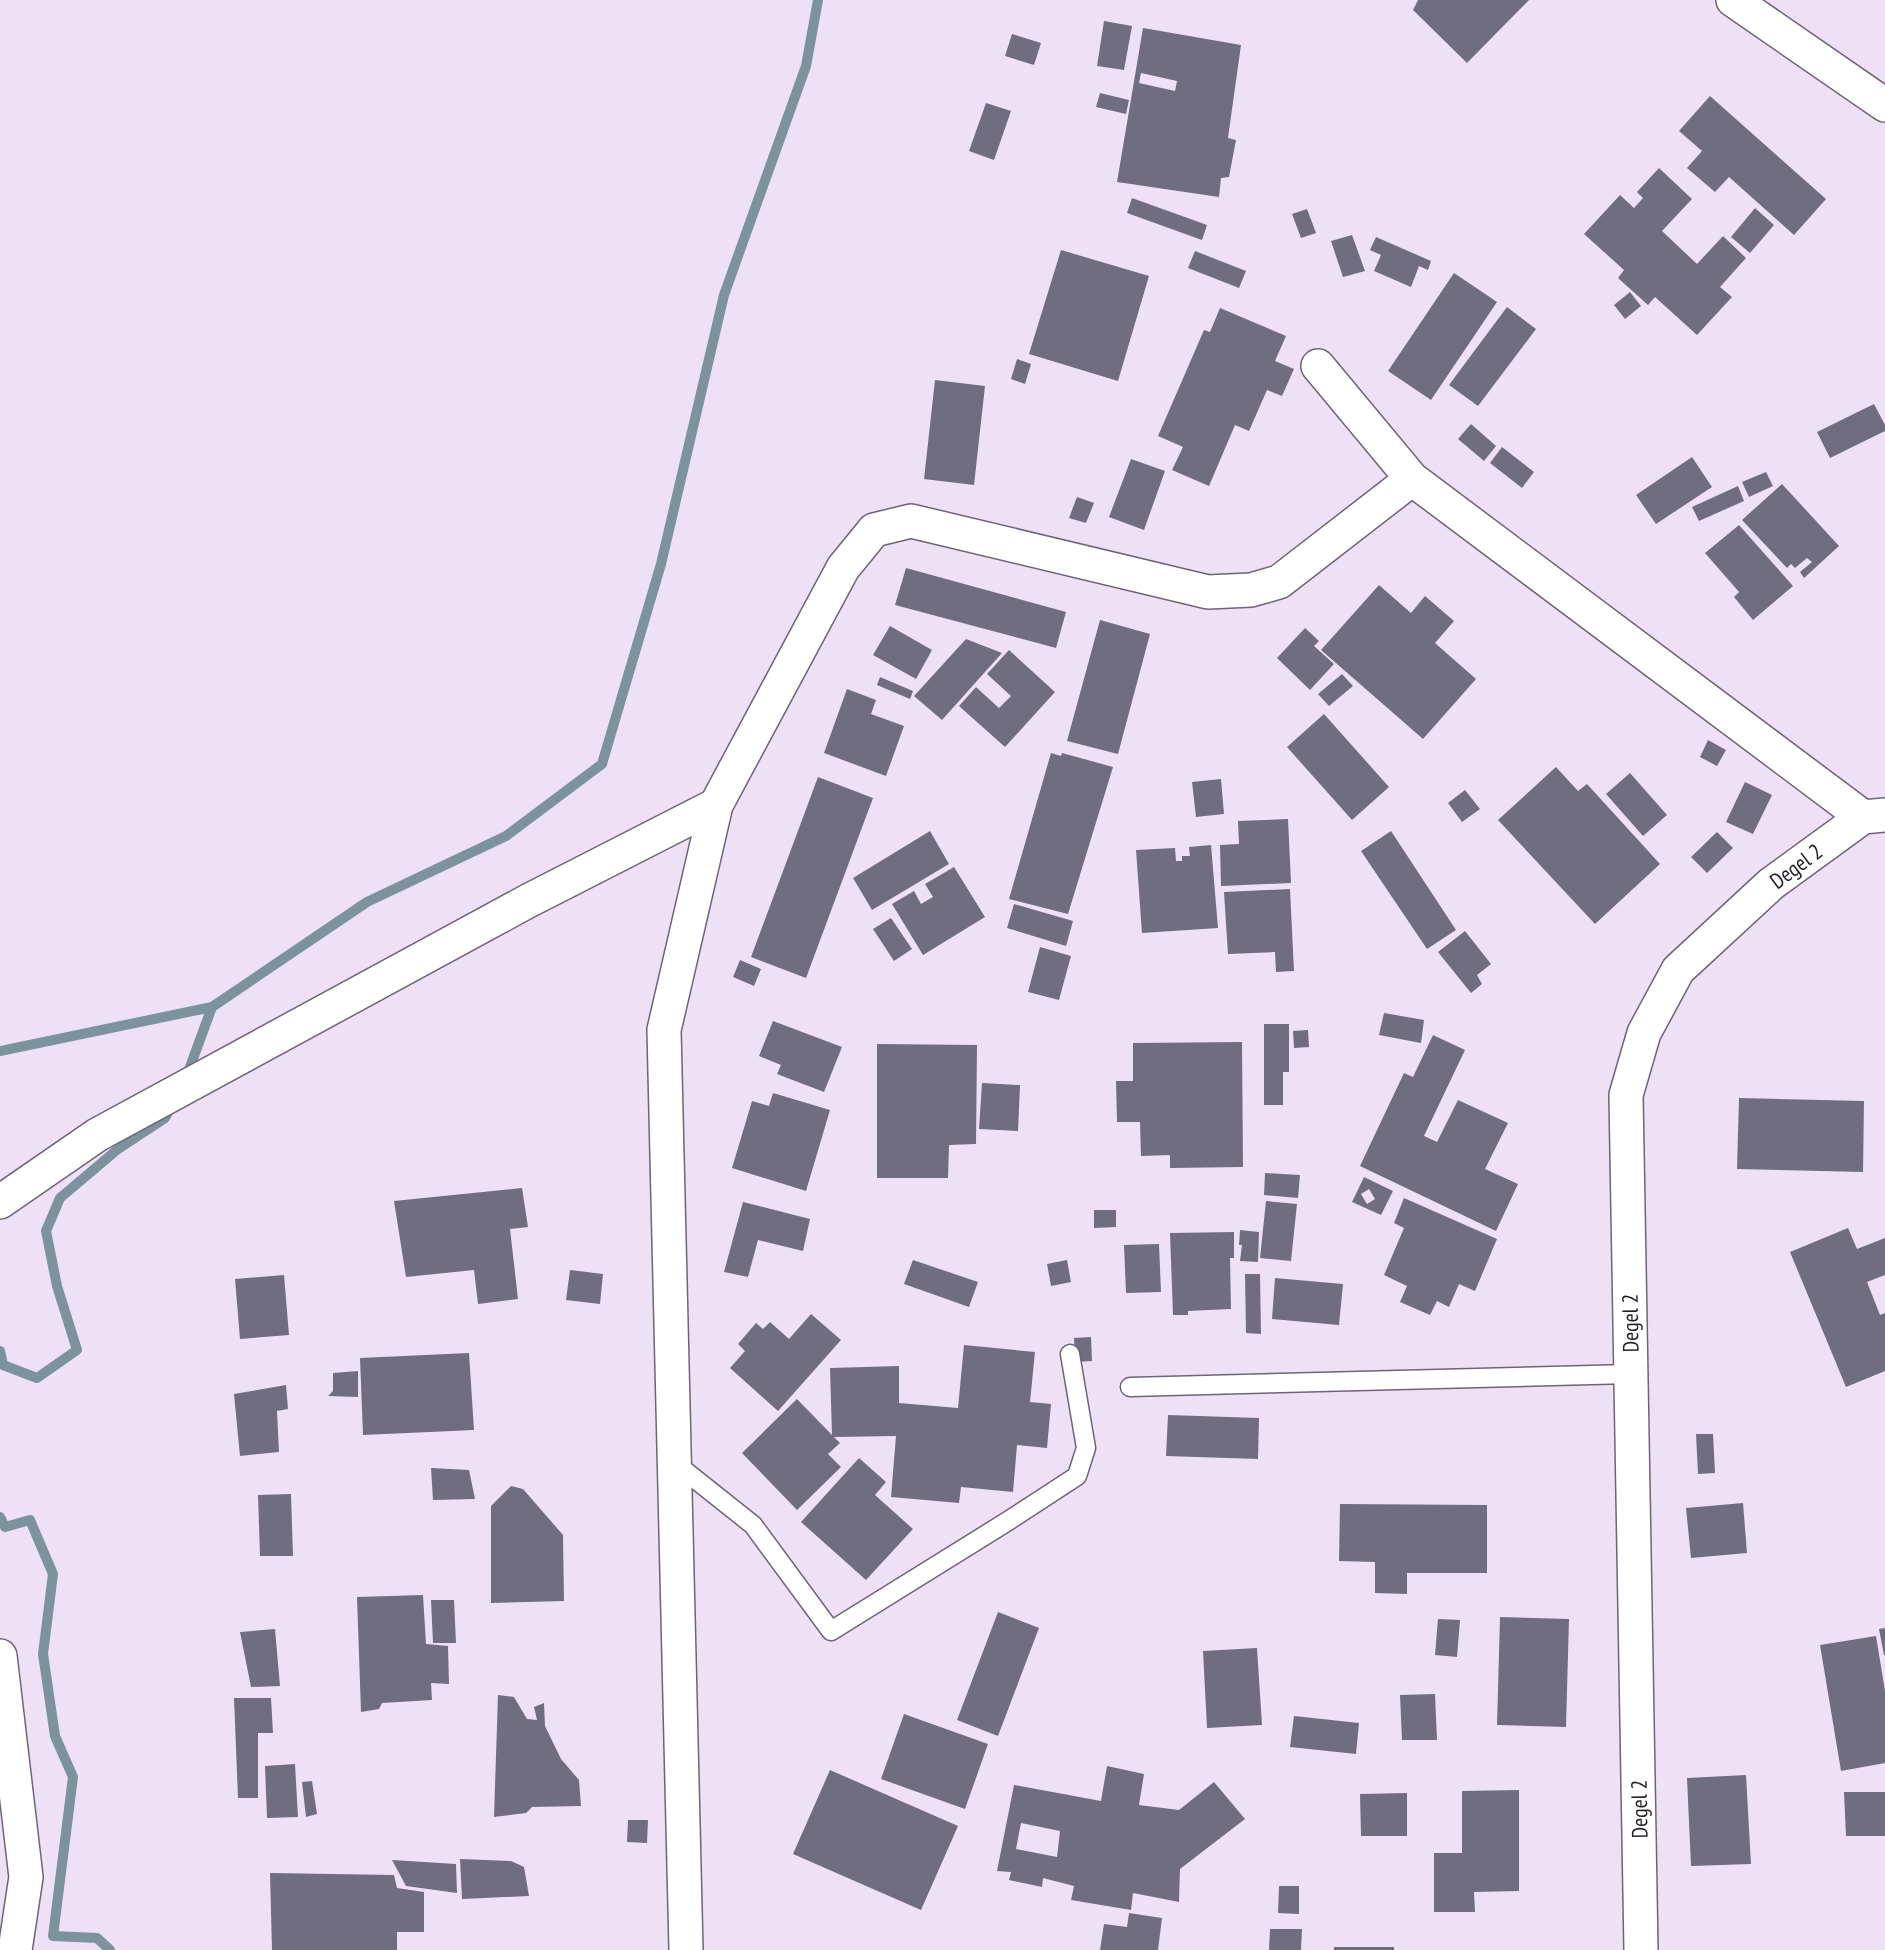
<svg xmlns="http://www.w3.org/2000/svg" width="1885" height="1950" font-family="'PT Sans Narrow',sans-serif">
	<style>
		.lines { fill: none; stroke-linecap: round; stroke-linejoin: round }
		.stream { stroke: #7c939f; stroke-width: 10 }
		.building { fill: #716d80; fill-rule: evenodd }
		.service-casing { stroke: #6f6475; stroke-width: 21 }
		.minor-casing { stroke: #6f6475; stroke-width: 36 }
		.tertiary-casing { stroke: #6f6475; stroke-width: 36 }
		.service { stroke: #fff; stroke-width: 18 }
		.minor { stroke: #fff; stroke-width: 33 }
		.tertiary { stroke: #fff; stroke-width: 33 }
		.labels { text-anchor: middle; stroke-width: 4.5; stroke-linejoin: round; paint-order: stroke }
		.street-label { font-size: 22px; fill: #241f27; stroke: #fff }
	</style>
	<rect width="100%" height="100%" fill="#eee1f5"/>
	<g class="lines">
		<!-- stream -->
		<path class="stream" d="M0,1051L212,1007L367,902L506,836L602,764L661,564L724,295L806,66L818,0
			M187,1075L212,1007
			M0,1351L3,1365L37,1378L77,1350L57,1286L46,1231L60,1198L118,1149L165,1118L172,1105
			M0,1517L5,1527L30,1520L53,1574L43,1654L55,1736L73,1777L53,1936L97,1938L110,1950"/>
	</g>
	<!-- building -->
	<path class="building" d="M1418,0H1529L1467,63L1413,10Z
		M1104,21L1132,26L1124,70L1097,66Z
		M1143,28L1241,45L1228,138L1236,140L1229,177L1221,178L1219,197L1117,182ZM1141,73L1177,81L1175,91L1139,83Z
		M1012,34L1041,43L1034,65L1005,56Z
		M1100,93L1129,100L1126,114L1096,107Z
		M1710,96L1826,199L1794,235L1729,177L1715,192L1687,168L1702,151L1679,131Z
		M986,103L1011,111L994,160L969,151Z
		M1659,168L1692,199L1662,231L1697,264L1723,236L1746,258L1720,287L1732,297L1697,335L1655,297L1648,305L1618,278L1624,270L1584,234L1620,195L1634,208L1643,198L1637,192Z
		M1132,198L1207,225L1202,240L1127,213Z
		M1755,208L1774,225L1750,253L1731,237Z
		M1307,209L1316,233L1301,238L1292,214Z
		M1352,235L1365,271L1343,277L1331,241Z
		M1376,237L1431,261L1428,270L1419,266L1411,287L1374,271L1381,255L1370,250Z
		M1061,250L1149,276L1118,381L1029,354Z
		M1195,251L1246,271L1239,288L1188,268Z
		M1454,273L1497,302L1431,400L1388,371Z
		M1630,292L1641,306L1625,319L1614,305Z
		M1507,307L1536,329L1478,406L1449,385Z
		M1220,308L1286,336L1275,361L1294,369L1282,396L1267,390L1249,431L1235,425L1209,486L1172,470L1183,447L1158,436L1204,330L1210,332Z
		M1017,359L1031,364L1025,384L1011,379Z
		M935,380L985,386L974,485L924,479Z
		M1874,404L1885,425V431L1830,458L1817,432Z
		M1471,424L1496,446L1484,461L1458,439Z
		M1502,447L1534,472L1522,488L1490,463Z
		M1692,457L1712,487L1656,524L1636,495Z
		M1131,459L1165,471L1144,530L1109,517Z
		M1766,472L1773,486L1749,497L1742,482Z
		M1782,484L1839,546L1804,578L1800,572L1812,562L1807,558L1795,568L1791,564L1787,568L1742,520Z
		M1738,486L1744,501L1699,521L1692,507Z
		M1077,497L1094,503L1086,523L1069,518Z
		M1739,525L1793,586L1753,620L1734,597L1739,592L1705,553Z
		M906,568L1066,612L1056,648L895,605Z
		M1379,585L1411,613L1425,596L1454,621L1435,643L1476,679L1423,739L1321,650Z
		M1100,620L1150,634L1118,754L1067,741Z
		M890,626L932,650L916,679L873,655Z
		M1305,628L1319,641L1314,646L1334,664L1310,690L1277,658Z
		M966,639L1002,653L942,720L914,696Z
		M1009,650L1055,692L1005,747L959,706L976,687L999,708L1011,696L987,674Z
		M1342,674L1353,686L1329,706L1318,694Z
		M880,677L913,691L910,699L877,685Z
		M847,689L876,700L871,714L904,726L886,776L824,753Z
		M1324,714L1389,787L1352,820L1287,747Z
		M1708,740L1726,750L1717,766L1700,757Z
		M1051,753L1061,756L1062,753L1113,767L1068,914L1009,899Z
		M1556,767L1578,791L1587,784L1660,864L1595,924L1498,820Z
		M1630,773L1667,815L1643,836L1606,794Z
		M818,777L873,798L806,978L751,957Z
		M1221,779L1224,814L1196,817L1192,782Z
		M1745,782L1772,795L1753,834L1726,822Z
		M1465,790L1480,809L1462,822L1448,803Z
		M1288,819L1291,883L1221,886L1220,845L1239,844L1238,821Z
		M930,831L949,864L872,910L853,878Z
		M1391,831L1456,930L1427,949L1361,851Z
		M1717,832L1733,848L1707,873L1691,857Z
		M1211,845L1218,928L1142,933L1136,850L1175,848L1176,861H1182V856H1190L1189,847Z
		M954,867L985,917L923,955L892,904L914,891L921,904L933,897L925,884Z
		M1290,889L1294,971L1276,972L1275,952L1228,954L1224,892Z
		M1014,904L1073,921L1066,946L1007,928Z
		M891,918L912,949L894,961L873,929Z
		M1465,931L1491,964L1477,975L1482,984L1471,993L1438,952Z
		M1040,947L1071,956L1059,1000L1028,992Z
		M740,960L761,969L754,986L733,977Z
		M1384,1013L1424,1020L1421,1043L1379,1035Z
		M773,1021L842,1047L824,1092L777,1074L781,1065L759,1056Z
		M1264,1024H1289V1072H1283V1105H1264Z
		M1308,1030L1309,1047L1294,1048L1293,1031Z
		M1433,1035L1465,1050L1424,1136L1437,1142L1458,1100L1508,1123L1485,1169L1518,1184L1496,1231L1360,1166L1404,1073L1413,1077Z
		M1242,1042L1243,1167L1170,1168V1155L1141,1156L1140,1122H1117L1116,1081H1133V1043Z
		M877,1044L977,1045L976,1144L949,1145L948,1178H877Z
		M982,1083L1020,1085L1018,1131L979,1129Z
		M773,1093L830,1110L806,1191L732,1168L752,1101L769,1106Z
		M1739,1098L1864,1101L1863,1172L1737,1169Z
		M1265,1173L1300,1175L1298,1198L1264,1195Z
		M1364,1177L1393,1191L1381,1215L1352,1202ZM1369,1189L1375,1199L1367,1204L1361,1194Z
		M522,1188L528,1227L510,1229L518,1299L478,1304L474,1270L406,1277L394,1201Z
		M1404,1198L1497,1239L1475,1291L1459,1284L1449,1307L1437,1301L1430,1315L1400,1302L1407,1286L1384,1275L1404,1228L1394,1223Z
		M1266,1201L1297,1204L1291,1261L1260,1258Z
		M743,1202L810,1219L803,1251L758,1240L748,1277L724,1272Z
		M1094,1210H1116V1227L1094,1228Z
		M1848,1228L1857,1249L1885,1238V1275L1867,1282L1880,1315L1885,1313V1371L1846,1387L1790,1252Z
		M1240,1230L1259,1232L1258,1262L1240,1261L1242,1245H1239Z
		M1234,1232V1258H1230L1231,1309L1188,1311V1315H1173L1170,1233Z
		M1159,1244L1161,1292L1126,1293L1124,1245Z
		M913,1260L978,1282L969,1307L904,1284Z
		M1067,1260L1071,1282L1051,1286L1047,1264Z
		M570,1270L603,1274L600,1304L566,1300Z
		M1245,1274H1260L1261,1334L1246,1333Z
		M284,1275L289,1335L240,1339L235,1279Z
		M1275,1278L1343,1284L1339,1325L1272,1319Z
		M811,1314L841,1340L778,1411L730,1368L745,1351L738,1344L756,1323L763,1329L770,1322L789,1339Z
		M1091,1337L1092,1361L1075,1362L1074,1338Z
		M964,1345L1035,1352L1030,1402L1051,1404L1047,1448L1017,1445L1013,1492L961,1487L959,1503L891,1497L896,1436L834,1437L840,1443L828,1454L841,1467L797,1510L742,1453L797,1399L832,1435L830,1368L899,1366V1403L958,1408Z
		M469,1353L474,1430L363,1435L360,1358Z
		M358,1371V1397L328,1396L333,1391V1373Z
		M286,1385L288,1409L277,1411L279,1452L240,1456L234,1394Z
		M1168,1415L1259,1418L1258,1459L1166,1456Z
		M1696,1434H1713L1715,1473L1698,1474Z
		M859,1458L886,1482L875,1495L913,1529L866,1580L801,1522Z
		M431,1468L469,1470L475,1499L433,1500Z
		M511,1486L523,1489L563,1535L564,1601L491,1603V1506Z
		M291,1494L293,1556H260L258,1495Z
		M1743,1503L1747,1553L1691,1558L1686,1508Z
		M1340,1504L1487,1505V1573H1407V1594L1375,1593V1562L1339,1561Z
		M423,1595L426,1644L448,1646L449,1684L431,1683L432,1700L382,1703L379,1709L361,1712L357,1597Z
		M431,1600H454L456,1643H433Z
		M998,1612L1039,1628L998,1736L957,1720Z
		M1500,1617L1569,1619L1566,1727L1497,1725Z
		M1438,1619L1460,1620L1457,1657L1435,1655Z
		M1885,1628V1655H1884L1879,1629Z
		M275,1629L280,1686L251,1687L240,1632Z
		M1876,1636L1885,1691V1763L1841,1771L1820,1645Z
		M1257,1648L1262,1725L1207,1728L1203,1651Z
		M1435,1694L1437,1740H1402L1400,1695Z
		M498,1695L514,1697L527,1719L537,1720L534,1707L544,1703L545,1726L561,1759L579,1780L581,1806L532,1807L526,1813L494,1817Z
		M234,1698H271L273,1733H258V1798H238Z
		M904,1714L988,1744L965,1809L881,1779Z
		M1294,1716L1359,1723L1356,1754L1290,1747Z
		M295,1764L298,1817L267,1818L265,1766Z
		M1107,1766L1144,1774L1139,1805L1179,1810L1214,1782L1245,1819L1180,1869L1179,1902L1133,1893L1131,1910L1071,1900L1074,1886L1043,1878L1042,1887L1009,1880L1011,1872L997,1871L1014,1785L1101,1801ZM1021,1823L1060,1831L1057,1857L1016,1849Z
		M830,1770L958,1826L921,1910L793,1854Z
		M1746,1775L1751,1864L1691,1866L1687,1778Z
		M312,1781L317,1814L306,1817L302,1782Z
		M1519,1790V1891L1474,1892L1475,1912H1434V1853H1462V1791Z
		M1844,1792H1885V1836H1846Z
		M1407,1793V1836H1361L1360,1794Z
		M628,1820H648L647,1843L627,1842Z
		M460,1859L511,1861L524,1867L529,1896L462,1899Z
		M392,1860L456,1864L457,1893L406,1886Z
		M270,1873L394,1875L397,1888L424,1892V1932H397V1950H272Z
		M1279,1886H1299V1914L1278,1913Z
		M1129,1913L1162,1918L1158,1950H1100L1104,1924L1127,1927Z
		M1270,1929H1302L1301,1950H1269Z
		M1334,1947H1394V1950H1334Z"/>
	<g class="lines">
		<defs>
			<path id="service" d="M1130,1387L1630,1374
				M675,1463L753,1525L831,1631L1008,1521L1077,1476L1086,1448L1070,1354"/>
			<path id="minor" d="M1733,0L1885,105
				M1318,366L1412,479L1863,817
				M0,1202L97,1135L528,901L716,805
				M0,1656L26,1877L15,1950
				M686,1950L664,1030L716,805L843,568L874,530L911,521L1208,592L1251,590L1279,582L1412,479"/>
			<path id="tertiary" d="M1641,1950L1626,1095L1644,1033L1678,970L1771,884L1863,817L1885,815"/>
		</defs>
		<!-- service casing -->
		<use href="#service" class="service-casing"/>
		<!-- minor casing -->
		<use href="#minor" class="minor-casing"/>
		<!-- tertiary casing -->
		<use href="#tertiary" class="tertiary-casing"/>
		<!-- service -->
		<use href="#service" class="service"/>
		<!-- minor -->
		<use href="#minor" class="minor"/>
		<!-- tertiary -->
		<use href="#tertiary" class="tertiary"/>
	</g>
	<g class="labels">
		<!-- street labels -->
		<g class="street-label">
			<text transform="translate(1796 866) rotate(-37)" y="8">Degel 2</text>
			<text transform="translate(1630 1323) rotate(-91)" y="8">Degel 2</text>
			<text transform="translate(1639 1809) rotate(-91)" y="8">Degel 2</text>
		</g>
	</g>
</svg>
